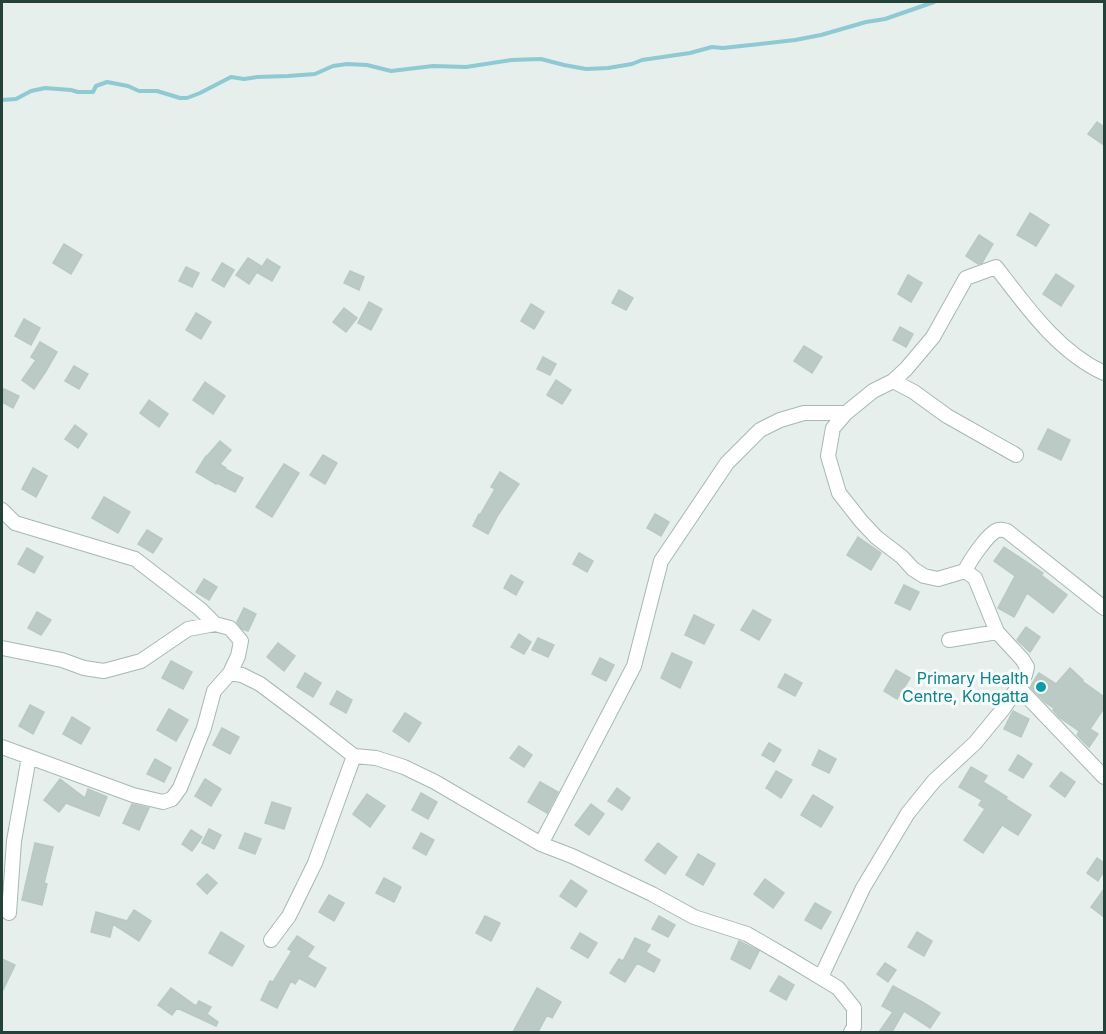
<svg xmlns="http://www.w3.org/2000/svg" width="1106" height="1034" font-family="Inter,sans-serif">
	<style>
		.lines { fill: none; stroke-linecap: round; stroke-linejoin: round }
		.stream { stroke: #8ec9d4; stroke-width: 4 }
		.building { fill: #bbcac4; stroke: #b8c9c2; stroke-width: 1.5 }
		.minor-casing { stroke: #a8b8b2; stroke-width: 16 }
		.minor { stroke: #fff; stroke-width: 14 }
		.culture-dot { fill: #0f9aa8; stroke: #f7fbf9; stroke-width: 2 }
		.labels { text-anchor: middle; stroke-width: 6; stroke-linejoin: round; paint-order: stroke }
		.culture-label { font-size: 16px; fill: #0d838f; stroke: #f7fbf9; text-anchor: end }
	</style>
	<rect width="100%" height="100%" fill="#e6efeb"/>
	<g class="lines">
		<!-- stream -->
		<path class="stream" d="M2,100L16,99L31,91L45,88L71,90L78,92H93L96,86L107,82L128,86L139,91H157L180,98H187L200,93L231,77L244,79L257,77L288,76L315,74L333,66L347,64L367,65L391,71L433,66L466,67L511,60L541,59L564,65L586,69L608,68L632,64L642,60L690,53L712,47L723,48L760,44L795,40L821,35L866,22L885,19L934,2"/>
	</g>
	<!-- building -->
	<path class="building" d="M1097,122L1104,127V145L1088,134Z
		M1030,213L1049,225L1036,246L1017,235Z
		M979,235L993,244L982,263L978,264L966,256Z
		M64,244L82,255L71,274L53,263Z
		M248,258L261,266L249,284L236,275Z
		M267,259L280,267L272,281L258,273Z
		M222,263L234,270L224,287L212,280Z
		M186,267L199,273L192,287L179,281Z
		M350,271L364,277L359,290L344,283Z
		M1056,274L1074,286L1061,306L1043,294Z
		M908,275L922,283L911,302L898,294Z
		M619,290L633,298L626,310L612,303Z
		M369,302L382,309L371,330L358,323Z
		M531,304L544,312L534,329L521,321Z
		M344,308L357,318L346,332L333,322Z
		M196,313L211,322L201,339L186,330Z
		M24,319L40,328L31,345L15,336Z
		M900,327L913,334L906,347L893,340Z
		M40,342L57,352L46,371L34,389L22,380L36,360L31,357Z
		M804,346L822,357L812,373L794,361Z
		M543,357L556,364L550,375L537,369Z
		M74,366L88,374L79,389L65,381Z
		M556,380L571,390L562,404L547,395Z
		M205,382L225,396L213,414L193,400Z
		M4,389L19,396L13,408L2,402V395Z
		M149,400L168,414L159,427L140,413Z
		M75,425L87,434L78,448L65,439Z
		M1048,429L1070,440L1061,460L1038,449Z
		M220,441L231,450L220,464L226,468L225,469L243,478L235,492L217,483L216,484L196,472L206,456H207Z
		M323,455L337,463L325,484L310,475Z
		M284,464L299,473L272,517L256,507Z
		M33,468L47,476L36,497L22,489Z
		M500,472L519,484L498,515L488,534L473,526L479,514L480,515L495,489L491,487Z
		M104,497L130,512L118,533L92,518Z
		M655,514L669,522L661,536L647,528Z
		M147,530L162,539L153,553L138,544Z
		M858,537L881,553L871,570L847,555Z
		M1004,547L1043,573L1041,575L1067,595L1053,613L1027,593L1014,617L998,608L1015,576L994,561Z
		M27,548L43,557L34,573L18,564Z
		M579,553L593,561L587,572L573,564Z
		M511,575L523,582L516,595L504,588Z
		M204,579L217,587L209,600L196,592Z
		M904,585L919,592L910,610L895,603Z
		M244,608L256,614L248,631L242,629L237,622Z
		M753,610L771,620L759,640L741,630Z
		M37,612L51,620L41,635L28,628Z
		M694,615L714,625L704,644L685,635Z
		M1026,627L1040,637L1030,652L1017,640Z
		M519,634L531,642L524,654L511,647Z
		M538,638L554,645L548,657L532,650Z
		M278,643L295,656L284,671L267,657Z
		M672,653L692,662L680,688L661,678Z
		M600,658L614,665L606,681L592,674Z
		M171,661L192,672L183,689L162,678Z
		M1070,668L1083,680L1082,681L1104,697V708L1090,729L1098,734L1089,747L1077,735L1079,731L1060,718L1053,710L1054,708L1046,703L1030,687L1039,673L1056,684Z
		M896,670L910,678L897,699L884,691Z
		M305,673L321,683L313,697L297,687Z
		M785,674L802,683L795,696L778,687Z
		M337,691L352,700L346,713L330,704Z
		M30,705L44,712L33,734L19,726Z
		M169,709L188,720L176,741L157,730Z
		M1013,711L1029,719L1021,737L1004,729Z
		M405,713L421,723L409,742L393,731Z
		M72,717L90,728L81,744L63,734Z
		M222,728L239,737L230,754L213,745Z
		M769,743L781,750L774,762L762,755Z
		M519,746L532,755L524,767L510,758Z
		M819,750L836,759L829,773L812,765Z
		M1018,755L1032,764L1023,778L1009,770Z
		M155,759L171,768L164,782L147,774Z
		M971,767L987,776L983,782L1007,797L1006,799L1031,815L1018,835L1002,825L983,853L964,840L985,809L979,805L982,800L959,787Z
		M776,771L792,780L781,798L766,788Z
		M1061,772L1075,782L1065,797L1050,786Z
		M60,779L85,798L88,789L107,797L99,816L66,803L59,812L44,800Z
		M205,779L221,789L211,806L195,796Z
		M540,782L558,792L547,813L528,802Z
		M617,788L630,798L622,810L608,801Z
		M421,793L437,802L428,819L412,810Z
		M367,794L385,806L370,827L353,814Z
		M813,795L833,807L821,827L801,815Z
		M272,802L291,808L284,829L265,823Z
		M132,804L149,808L139,830L123,823Z
		M591,804L604,814L589,835L575,825Z
		M209,829L221,835L214,849L202,843Z
		M191,830L202,837L192,851L182,844Z
		M245,833L261,839L255,854L239,848Z
		M421,833L434,840L426,855L413,848Z
		M35,843L53,847L44,883L47,884L42,905L22,900Z
		M658,843L677,857L665,874L645,860Z
		M698,854L715,864L703,885L686,875Z
		M1097,858L1104,863V871L1098,881L1087,873Z
		M207,874L217,883L207,894L197,884Z
		M384,878L401,887L394,902L376,893Z
		M765,879L784,893L773,908L754,894Z
		M571,880L587,891L576,907L560,896Z
		M1104,889V917L1091,907Z
		M329,895L344,903L334,921L319,912Z
		M815,903L831,912L821,929L805,920Z
		M134,910L151,921L139,941L113,924L110,937L91,932L96,912L127,921Z
		M485,916L500,923L491,941L476,933Z
		M659,916L675,925L668,937L652,929Z
		M221,932L244,946L232,966L209,953Z
		M917,932L932,941L924,956L908,947Z
		M580,933L597,943L588,958L571,948Z
		M297,936L314,947L307,957L326,968L315,987L299,978L295,984L291,981L277,1008L261,1000L270,981L273,982L292,951L288,949Z
		M635,938L650,945L646,952L660,960L654,972L637,963L625,982L610,973L619,959L623,961Z
		M739,941L759,951L750,969L731,959Z
		M2,959L15,965L2,992Z
		M885,963L896,970L888,982L877,974Z
		M779,976L794,985L786,1000L770,991Z
		M893,986L924,1003L940,1013L930,1028L904,1011L892,1032H879L893,1012L882,1006Z
		M171,988L196,1006L199,1001L211,1007L207,1014L218,1022L216,1026L177,1008L172,1015L158,1005Z
		M537,988L561,1002L552,1018L547,1015L538,1032H513Z"/>
	<g class="lines">
		<defs>
			<path id="minor" d="M893,381L914,392L947,416L1016,455
				M2,510L15,523L135,559L200,609L215,624
				M965,571C969,562 988,533 998,530C1002,529 1003,530 1007,531L1104,608
				M997,632L975,578L965,571L938,579L924,576L913,569L902,557L876,537L861,521L839,493L828,456L833,428L846,413L873,391L893,381L906,369L933,337L966,278L996,267C1026,306 1058,352 1104,373
				M2,648L62,660L84,668L104,671L141,661L188,629L215,624L230,628L241,641L238,656L230,673
				M1018,687L1104,777
				M2,747L133,795L163,802L172,799L180,788L204,728L214,691L230,673L242,675L260,684L308,720L354,756L376,758L404,767L435,782L541,844L572,856L652,894L694,917L747,934L790,959L838,988L854,1008V1027L851,1032
				M541,844L634,666L661,561L727,463L760,430L780,420L804,413H846
				M9,913L14,841L29,757
				M271,940L289,916L315,863L354,756
				M821,977L863,888L908,813L934,781L975,743L1003,709L1018,687L1025,675L1027,667L1022,659L997,632L949,640"/>
		</defs>
		<!-- minor casing -->
		<use href="#minor" class="minor-casing"/>
		<!-- minor -->
		<use href="#minor" class="minor"/>
	</g>
	<!-- markers -->
	<circle class="culture-dot" cx="1041" cy="687" r="6"/>
	<g class="labels">
		<!-- culture labels -->
		<g class="culture-label">
			<text x="1029" y="684">Primary Health<tspan x="1029" dy="18">Centre, Kongatta</tspan></text>
		</g>
	</g>
	<!-- border -->
	<rect width="1106" height="1034" fill="none" stroke="#24423a" stroke-width="6"/>
</svg>
